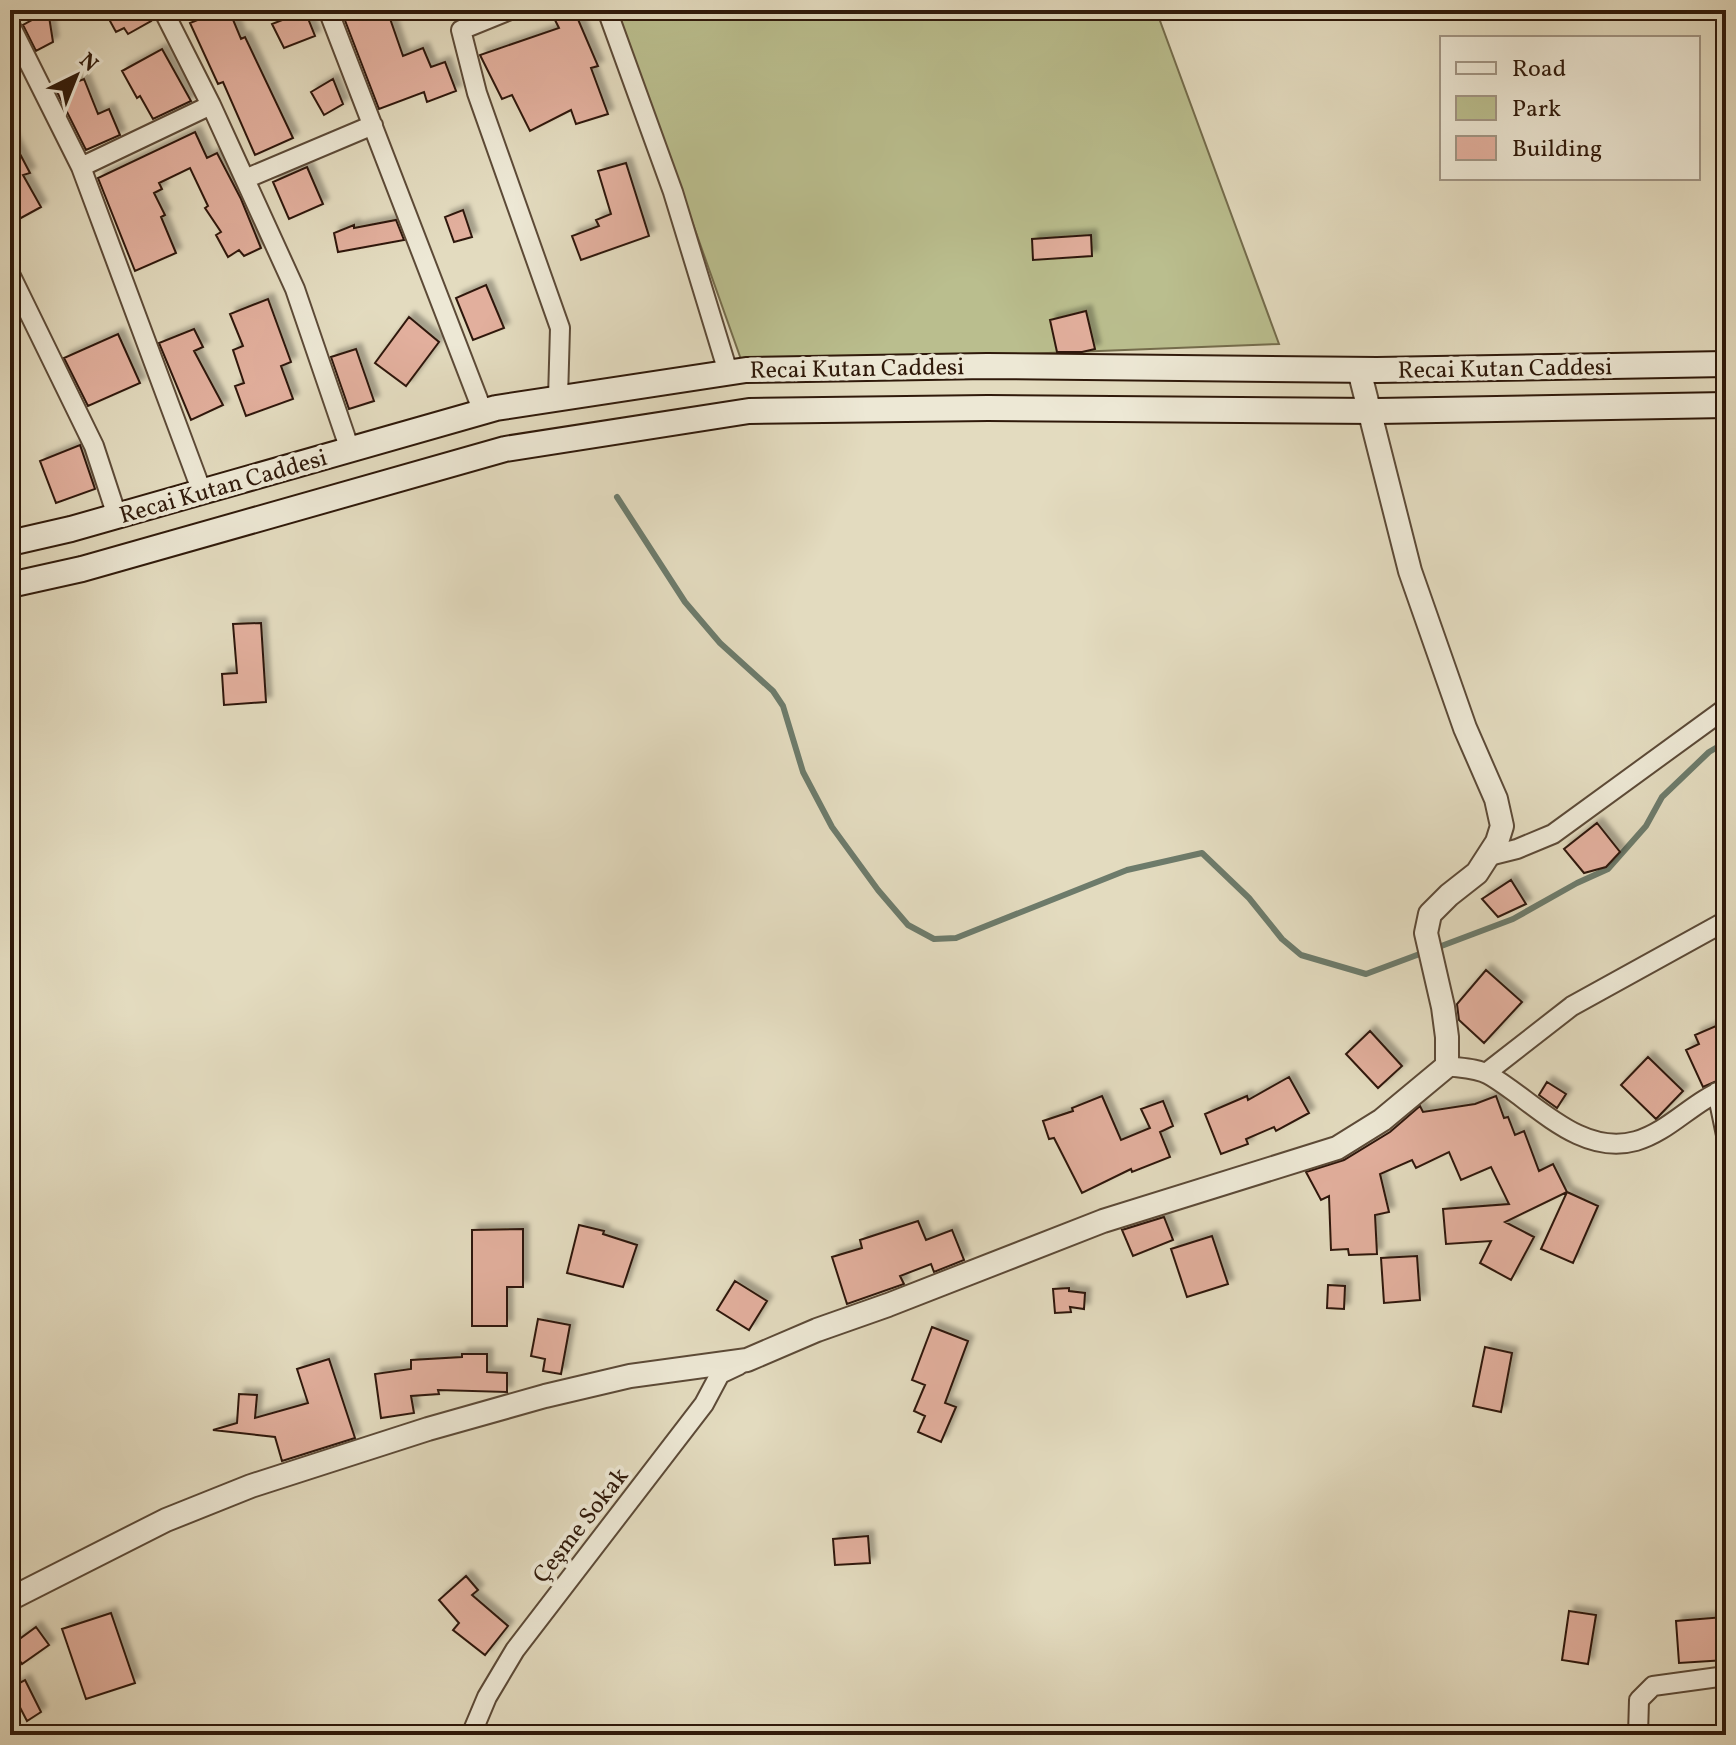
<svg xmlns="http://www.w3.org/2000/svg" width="1736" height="1745" font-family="Vollkorn,serif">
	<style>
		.green { fill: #babe8e; stroke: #746c4c; stroke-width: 2 }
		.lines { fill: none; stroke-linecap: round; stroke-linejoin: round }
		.stream { stroke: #6d7b6b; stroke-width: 6 }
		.building { fill: #e2af9d; stroke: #2f190a; stroke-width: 2; filter: url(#shadow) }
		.minor-casing { stroke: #5c4a37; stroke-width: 22 }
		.tertiary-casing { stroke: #5c4a37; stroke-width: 26 }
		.secondary-casing { stroke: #2f190a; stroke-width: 28 }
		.minor { stroke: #ede8d5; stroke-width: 18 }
		.tertiary { stroke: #ede8d5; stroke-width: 22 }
		.secondary { stroke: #ede8d5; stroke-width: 24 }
		.labels { text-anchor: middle; stroke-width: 8; stroke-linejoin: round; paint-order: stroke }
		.street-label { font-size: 24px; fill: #2f190a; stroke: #ede8d5 }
	</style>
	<defs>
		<filter id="shadow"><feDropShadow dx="5.5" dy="-5.5" stdDeviation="2" flood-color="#0004"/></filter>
	</defs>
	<rect width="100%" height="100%" fill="#e3dbbf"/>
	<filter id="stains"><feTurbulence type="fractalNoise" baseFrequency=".0025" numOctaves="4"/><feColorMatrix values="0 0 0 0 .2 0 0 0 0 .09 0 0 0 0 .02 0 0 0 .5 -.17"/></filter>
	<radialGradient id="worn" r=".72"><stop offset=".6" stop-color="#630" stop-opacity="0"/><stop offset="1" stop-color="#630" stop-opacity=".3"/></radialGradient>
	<!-- green -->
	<path class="green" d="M617,10H1156L1279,344L743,365Z"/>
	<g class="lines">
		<!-- stream -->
		<path class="stream" d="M617,497L685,602L720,643L773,691L783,706L803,772L832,827L878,890L908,925L934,939L956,938L1127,870L1202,853L1249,898L1282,939L1301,955L1366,974L1425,952
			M1436,948L1513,919L1577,883L1608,869L1646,826L1662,797L1709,752L1726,742"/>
	</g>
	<!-- building -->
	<path class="building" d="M30,10H48L53,42L36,51L23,25L32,20Z
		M104,10H145L151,21L128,34L124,28L116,32Z
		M222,10H229L241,39L245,37L293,138L255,155L223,82L218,84L190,23Z
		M341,10H387L403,56L423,48L431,67L445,62L456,91L427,102L424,92L379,109Z
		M550,10H574L598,66L591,68L608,114L576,124L571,110L530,131L512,95L502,99L480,55L559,28Z
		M305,11L315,36L284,48L272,24Z
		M162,49L191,101L153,119L140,96L137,98L122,71Z
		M84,79L98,114L109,109L120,135L86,150L56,90Z
		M333,79L343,104L324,115L311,92Z
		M195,132L207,158L217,153L241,199L261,248L244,256L239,250L228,257L216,235L221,232L205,208L208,206L190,168L159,183L162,189L154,193L165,215L161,217L176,253L135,271L98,178Z
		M10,135L30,173L23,175L41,207L10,224Z
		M626,163L649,236L581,260L572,236L599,226L596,220L611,214L598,171Z
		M307,167L323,204L289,219L273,182Z
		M463,210L472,237L454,242L445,217Z
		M396,220L404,240L338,252L334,233L354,225V228Z
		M1091,235L1092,256L1033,260L1032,239Z
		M486,285L504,328L473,340L456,298Z
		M268,299L291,362L281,366L293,399L246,416L235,386L244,383L233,350L243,346L230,314Z
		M1086,311L1095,349L1082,352H1057L1050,320Z
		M409,317L439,342L406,386L375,363Z
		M194,329L203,347L194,351L223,405L191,420L159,343Z
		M118,334L140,383L88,406L64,358Z
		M356,349L374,401L349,409L331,357Z
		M80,445L95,489L56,503L40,461Z
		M261,623L266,702L224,705L222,674L237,673L233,624Z
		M1597,823L1620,852L1606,867L1584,873L1564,849Z
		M1511,880L1526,904L1498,917L1482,899Z
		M1486,970L1522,1002L1484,1043L1459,1020L1457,1004Z
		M1716,1026L1726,1049V1077L1703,1087L1686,1050L1699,1044L1695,1035Z
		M1370,1031L1402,1066L1378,1088L1346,1054Z
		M1648,1057L1683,1091L1656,1119L1621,1085Z
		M1289,1077L1309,1113L1276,1131L1274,1127L1246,1139L1248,1144L1221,1154L1205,1114L1247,1096L1248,1100Z
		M1547,1082L1566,1094L1557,1108L1539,1095Z
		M1102,1096L1121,1140L1150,1128L1141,1109L1163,1101L1173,1126L1160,1132L1170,1157L1132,1172L1131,1169L1082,1193L1054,1138L1049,1139L1043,1121L1073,1111L1072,1108Z
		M1496,1096L1504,1118L1508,1117L1515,1135L1524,1131L1539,1171L1553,1164L1567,1192L1505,1222L1534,1237L1511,1280L1480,1263L1491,1241L1446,1244L1443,1209L1509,1204L1491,1167L1461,1180L1449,1152L1416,1168L1412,1160L1380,1174L1389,1212L1375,1215L1377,1254L1349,1255L1348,1249L1331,1250L1329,1196L1321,1200L1306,1172L1344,1160L1390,1132L1420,1106L1423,1112L1475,1104Z
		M1567,1192L1598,1206L1573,1263L1541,1249Z
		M1164,1217L1173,1240L1133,1256L1122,1230Z
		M918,1221L926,1240L952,1230L964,1260L934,1272L931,1264L900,1276L904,1284L847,1304L832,1257L862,1248L860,1240Z
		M579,1225L604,1231L603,1234L637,1245L623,1287L567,1273Z
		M523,1229V1287H507V1326H472V1230Z
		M1212,1236L1228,1284L1187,1297L1171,1249Z
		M1417,1256L1420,1300L1384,1303L1381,1258Z
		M735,1281L767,1301L749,1330L717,1310Z
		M1328,1285L1345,1286L1344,1309L1327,1308Z
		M1069,1288V1291L1085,1293L1084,1309L1070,1307L1071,1312L1055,1313L1053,1289Z
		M538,1319L570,1325L561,1374L543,1371L545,1359L531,1356Z
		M932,1327L968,1341L945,1403L956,1407L941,1442L918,1432L925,1416L914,1411L925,1385L912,1380Z
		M1485,1347L1512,1353L1501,1412L1473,1406Z
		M462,1354H487V1372L507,1373V1392L438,1390L439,1394L411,1396L414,1413L381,1418L375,1374L411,1369V1360L462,1357Z
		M329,1359L355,1438L282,1461L275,1437L213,1430L237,1423L239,1394L257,1395L255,1418L308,1403L297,1369Z
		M868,1536L870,1563L835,1565L833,1539Z
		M466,1576L478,1590L472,1595L508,1626L485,1655L453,1630L459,1623L439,1600Z
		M1569,1611L1596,1615L1588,1664L1562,1660Z
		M111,1613L135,1683L86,1699L62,1629Z
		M1724,1617L1726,1660L1679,1663L1676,1621Z
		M36,1627L49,1645L22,1664L10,1646Z
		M25,1680L41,1712L27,1721L10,1688Z"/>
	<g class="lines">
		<defs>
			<path id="minor" d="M163,10L211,105L295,289L350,450
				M328,10L483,412
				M510,10L461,30L477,93L560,328L558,398
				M607,10L673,192L728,372
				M10,25L81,167
				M245,179L373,125
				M10,274L94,446L117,516
				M202,492L81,167L211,105
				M1489,856L1517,849L1553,834L1726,708
				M1447,1066C1460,1068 1478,1068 1489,1075C1533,1100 1579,1157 1636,1141C1670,1131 1693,1101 1726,1089
				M1486,1073L1572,1006L1726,921
				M1717,1092L1726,1135
				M471,1735L487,1697L515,1650L704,1404L720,1374L739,1365
				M1638,1735L1639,1700L1653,1686L1726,1676"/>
			<path id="tertiary" d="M10,1599L166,1520L251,1486L428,1429L545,1396L630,1376L747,1360L817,1330L888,1305L1103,1221L1337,1148L1382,1120L1447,1066V1037L1443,1007L1426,933L1430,914L1449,895L1477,873L1497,842L1502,826L1496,799L1465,728L1410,571L1359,370"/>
			<path id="secondary" d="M10,543L71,529L496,408L746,370L987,366L1377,370L1726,364
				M10,585L82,569L505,449L749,411L988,408L1377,411L1726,405"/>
		</defs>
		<!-- minor casing -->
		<use href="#minor" class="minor-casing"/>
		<!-- tertiary casing -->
		<use href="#tertiary" class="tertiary-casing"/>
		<!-- secondary casing -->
		<use href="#secondary" class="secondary-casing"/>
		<!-- minor -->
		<use href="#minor" class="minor"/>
		<!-- tertiary -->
		<use href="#tertiary" class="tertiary"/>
		<!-- secondary -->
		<use href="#secondary" class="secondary"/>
	</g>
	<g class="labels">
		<!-- street labels -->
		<g class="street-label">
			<text transform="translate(857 368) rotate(-1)" y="8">Recai Kutan Caddesi</text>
			<text transform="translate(1505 368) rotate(-1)" y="8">Recai Kutan Caddesi</text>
			<text transform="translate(223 486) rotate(-16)" y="8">Recai Kutan Caddesi</text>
			<text transform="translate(580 1525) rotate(-52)" y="8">Çeşme Sokak</text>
		</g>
	</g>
	<!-- margin -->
	<rect width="1736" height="1745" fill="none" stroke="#e3dbbf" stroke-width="40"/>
	<rect x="12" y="12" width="1712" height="1721" fill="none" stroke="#2f190a" stroke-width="4"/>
	<rect x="20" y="20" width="1696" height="1705" fill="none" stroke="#2f190a" stroke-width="2"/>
	<!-- legend -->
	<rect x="1440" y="36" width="260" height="144" fill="#ede8d5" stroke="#a19584" stroke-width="2"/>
	<rect x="1456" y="62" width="40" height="12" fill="#ede8d5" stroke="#a19584" stroke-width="2"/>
	<text x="1512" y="76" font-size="24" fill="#2f190a">Road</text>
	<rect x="1456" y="96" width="40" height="24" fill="#babe8e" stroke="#a19584" stroke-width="2"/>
	<text x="1512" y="116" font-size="24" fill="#2f190a">Park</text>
	<rect x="1456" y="136" width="40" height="24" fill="#e2af9d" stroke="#a19584" stroke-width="2"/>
	<text x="1512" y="156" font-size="24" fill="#2f190a">Building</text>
	<!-- north arrow -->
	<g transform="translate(76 76) rotate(43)" stroke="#ede8d5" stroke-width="6" paint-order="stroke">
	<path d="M0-6L14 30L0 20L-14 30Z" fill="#2f190a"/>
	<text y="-12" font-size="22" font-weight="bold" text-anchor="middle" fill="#2f190a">N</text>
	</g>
	<rect width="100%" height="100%" filter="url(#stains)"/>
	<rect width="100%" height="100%" fill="url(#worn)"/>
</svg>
